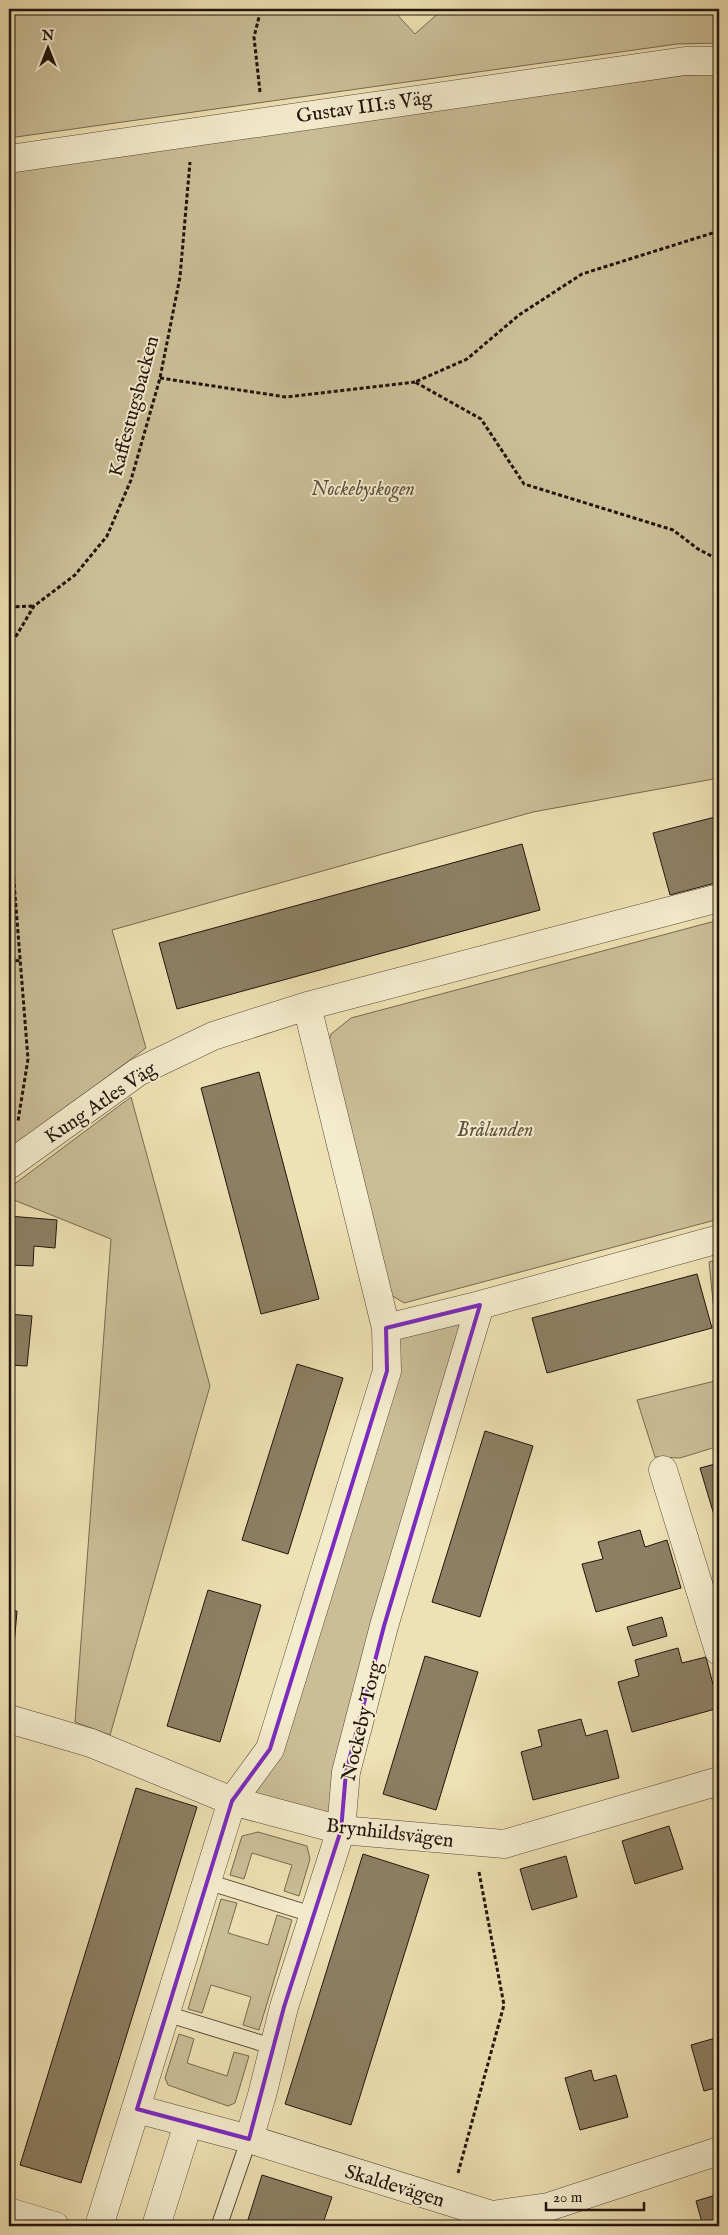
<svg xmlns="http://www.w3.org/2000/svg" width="728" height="2235" font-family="'IM FELL English',serif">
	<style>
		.green { fill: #cbbe97; stroke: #776953 }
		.building { fill: #8d7f64; stroke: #23140f }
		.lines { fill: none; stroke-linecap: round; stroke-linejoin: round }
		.lane-casing { stroke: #564738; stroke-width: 17 }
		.street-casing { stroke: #564738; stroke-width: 29 }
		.path { stroke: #23140f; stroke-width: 3; stroke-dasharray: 4 2.5; stroke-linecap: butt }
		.lane { stroke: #f4ecce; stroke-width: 15 }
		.street { stroke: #f4ecce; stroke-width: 28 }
		.marked { fill: none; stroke: #7b2cbf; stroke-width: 4; stroke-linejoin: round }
		.labels { text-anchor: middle; stroke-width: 4; stroke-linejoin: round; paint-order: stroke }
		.street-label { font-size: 20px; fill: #23140f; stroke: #f4ecce }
		.park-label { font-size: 20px; font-style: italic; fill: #5e503f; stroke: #f4ecce }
	</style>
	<rect width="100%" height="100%" fill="#eee1b3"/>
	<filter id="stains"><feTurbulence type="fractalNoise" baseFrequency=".004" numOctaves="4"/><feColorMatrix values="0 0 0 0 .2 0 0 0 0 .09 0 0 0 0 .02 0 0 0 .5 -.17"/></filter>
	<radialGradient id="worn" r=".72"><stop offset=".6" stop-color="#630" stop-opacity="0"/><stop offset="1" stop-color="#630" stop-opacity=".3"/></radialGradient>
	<!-- green -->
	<path class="green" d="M9,9H392L415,34L443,9H719V43L677,44L9,138Z
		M719,74V778L533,812L112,930L146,1048L9,1150V171L686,75Z
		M719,920V1219L404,1303L388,1293L325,1053L331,1034L351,1018Z
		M131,1097L210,1386L110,1735L75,1722L111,1239L9,1198V1188Z
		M719,1259V1360L709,1262Z
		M480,1305L341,1830L232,1801L270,1749L386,1328Z
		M719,1380V1446L680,1458L655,1457L637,1400Z
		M258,1832L307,1846L310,1859L299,1896L284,1891L292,1865L252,1853L244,1879L230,1875L242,1836Z
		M221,1899L237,1903L228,1933L268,1945L277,1915L292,1920L259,2030L243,2025L251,1997L211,1985L202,2013L188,2009Z
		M179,2034L194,2039L187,2063L227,2076L234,2052L249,2056L235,2103L228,2106L168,2085L165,2078Z"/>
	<!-- building -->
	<path class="building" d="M719,816V882L670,895L653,833Z
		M522,844L540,910L177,1009L159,943Z
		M259,1072L319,1299L261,1314L201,1088Z
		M9,1216L57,1220L55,1248L34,1246L33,1266L9,1265Z
		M697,1274L712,1328L547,1373L532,1318Z
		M9,1314L32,1316L27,1366L9,1365Z
		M297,1364L343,1378L288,1554L242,1540Z
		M9,1414H12L9,1460Z
		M485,1431L533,1446L480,1617L432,1602Z
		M719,1463V1513L714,1515L700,1468Z
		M640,1530L645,1547L667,1540L681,1588L596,1612L582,1564L603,1559L598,1542Z
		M208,1590L261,1605L220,1742L167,1726Z
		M9,1611H17L14,1646L9,1645Z
		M662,1617L667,1636L633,1646L627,1627Z
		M678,1648L682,1663L706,1657L719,1708L632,1732L618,1682L639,1676L635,1660Z
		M425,1656L478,1672L436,1810L383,1794Z
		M581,1719L586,1736L607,1730L619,1778L533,1800L521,1752L542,1746L538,1730Z
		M136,1788L197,1807L81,2183L20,2165Z
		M669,1826L683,1869L635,1884L622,1841Z
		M363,1854L429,1875L351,2125L285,2104Z
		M566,1856L577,1897L532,1910L520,1869Z
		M719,2037V2087L704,2091L691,2045Z
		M591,2070L594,2081L616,2075L628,2117L580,2130L565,2078Z
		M9,2119L13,2120L9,2136Z
		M262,2175L332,2197L322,2226H246Z
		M719,2194V2226H703L696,2201Z"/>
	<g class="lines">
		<defs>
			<path id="lane" d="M208,1882L314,1915
				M167,2014L274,2047
				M219,2226L249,2139"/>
			<path id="street" d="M9,159L685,61H719
				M9,1165L138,1072L213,1036L307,1006
				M386,1328L480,1305L719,1239
				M663,1470L719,1651
				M9,1719L91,1743L232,1801L341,1830L504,1844L719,1781
				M137,2109L249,2139L492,2215L548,2207L719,2151
				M249,2139L262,2095L284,2007L341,1830L346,1772L384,1626L480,1305
				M9,2212L55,2226
				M99,2226L232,1801L270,1749L387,1371L386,1328L307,1006L719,898
				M156,2226L188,2124"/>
		</defs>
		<!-- lane casing -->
		<use href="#lane" class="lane-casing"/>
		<!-- street casing -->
		<use href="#street" class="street-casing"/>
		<!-- path -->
		<path class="path" d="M260,92L254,37L261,9
			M719,231L582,274L519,315L467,359L415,382L481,419L524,484L673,530L698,549L719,560
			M160,378L286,397L415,382
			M9,607L34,606
			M9,648L34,606L75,575L107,536L131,480L160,378L180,277L190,162
			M9,819L28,1059L18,1121
			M9,960L21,961
			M458,2173L504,2005L479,1872"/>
		<!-- lane -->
		<use href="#lane" class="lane"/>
		<!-- street -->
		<use href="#street" class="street"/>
	</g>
	<!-- marked area -->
	<path class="marked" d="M480,1305L384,1626L346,1772L341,1830L284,2007L249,2139L137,2109L232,1801L270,1749L387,1371L386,1328Z"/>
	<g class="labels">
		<!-- street labels -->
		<g class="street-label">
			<text transform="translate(364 106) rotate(-8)" y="7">Gustav III:s Väg</text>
			<text transform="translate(133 406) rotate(-75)" y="7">Kaffestugsbacken</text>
			<text transform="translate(100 1102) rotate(-34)" y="7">Kung Atles Väg</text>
			<text transform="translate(361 1721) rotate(-77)" y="7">Nockeby Torg</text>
			<text transform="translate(390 1832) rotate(7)" y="7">Brynhildsvägen</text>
			<text transform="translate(395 2185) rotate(17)" y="7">Skaldevägen</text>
		</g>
		<!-- park labels -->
		<g class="park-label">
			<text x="363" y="495">Nockebyskogen</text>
			<text x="495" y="1136">Brålunden</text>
		</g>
	</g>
	<!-- margin -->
	<rect width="728" height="2235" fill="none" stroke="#eee1b3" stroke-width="30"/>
	<rect x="10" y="10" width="708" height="2215" fill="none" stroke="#23140f" stroke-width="2.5"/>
	<rect x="15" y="15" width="698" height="2205" fill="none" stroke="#23140f"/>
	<!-- north arrow -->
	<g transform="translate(48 48)" stroke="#f4ecce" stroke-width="4" paint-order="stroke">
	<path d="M0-4L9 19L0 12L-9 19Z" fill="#23140f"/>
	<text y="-8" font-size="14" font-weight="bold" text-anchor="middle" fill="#23140f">N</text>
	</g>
	<!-- scale -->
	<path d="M546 2202v8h98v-8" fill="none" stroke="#23140f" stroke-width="2.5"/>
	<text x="553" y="2202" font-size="15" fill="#23140f" stroke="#f4ecce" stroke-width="4" paint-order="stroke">20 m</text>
	<rect width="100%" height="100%" filter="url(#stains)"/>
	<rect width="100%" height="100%" fill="url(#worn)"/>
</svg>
